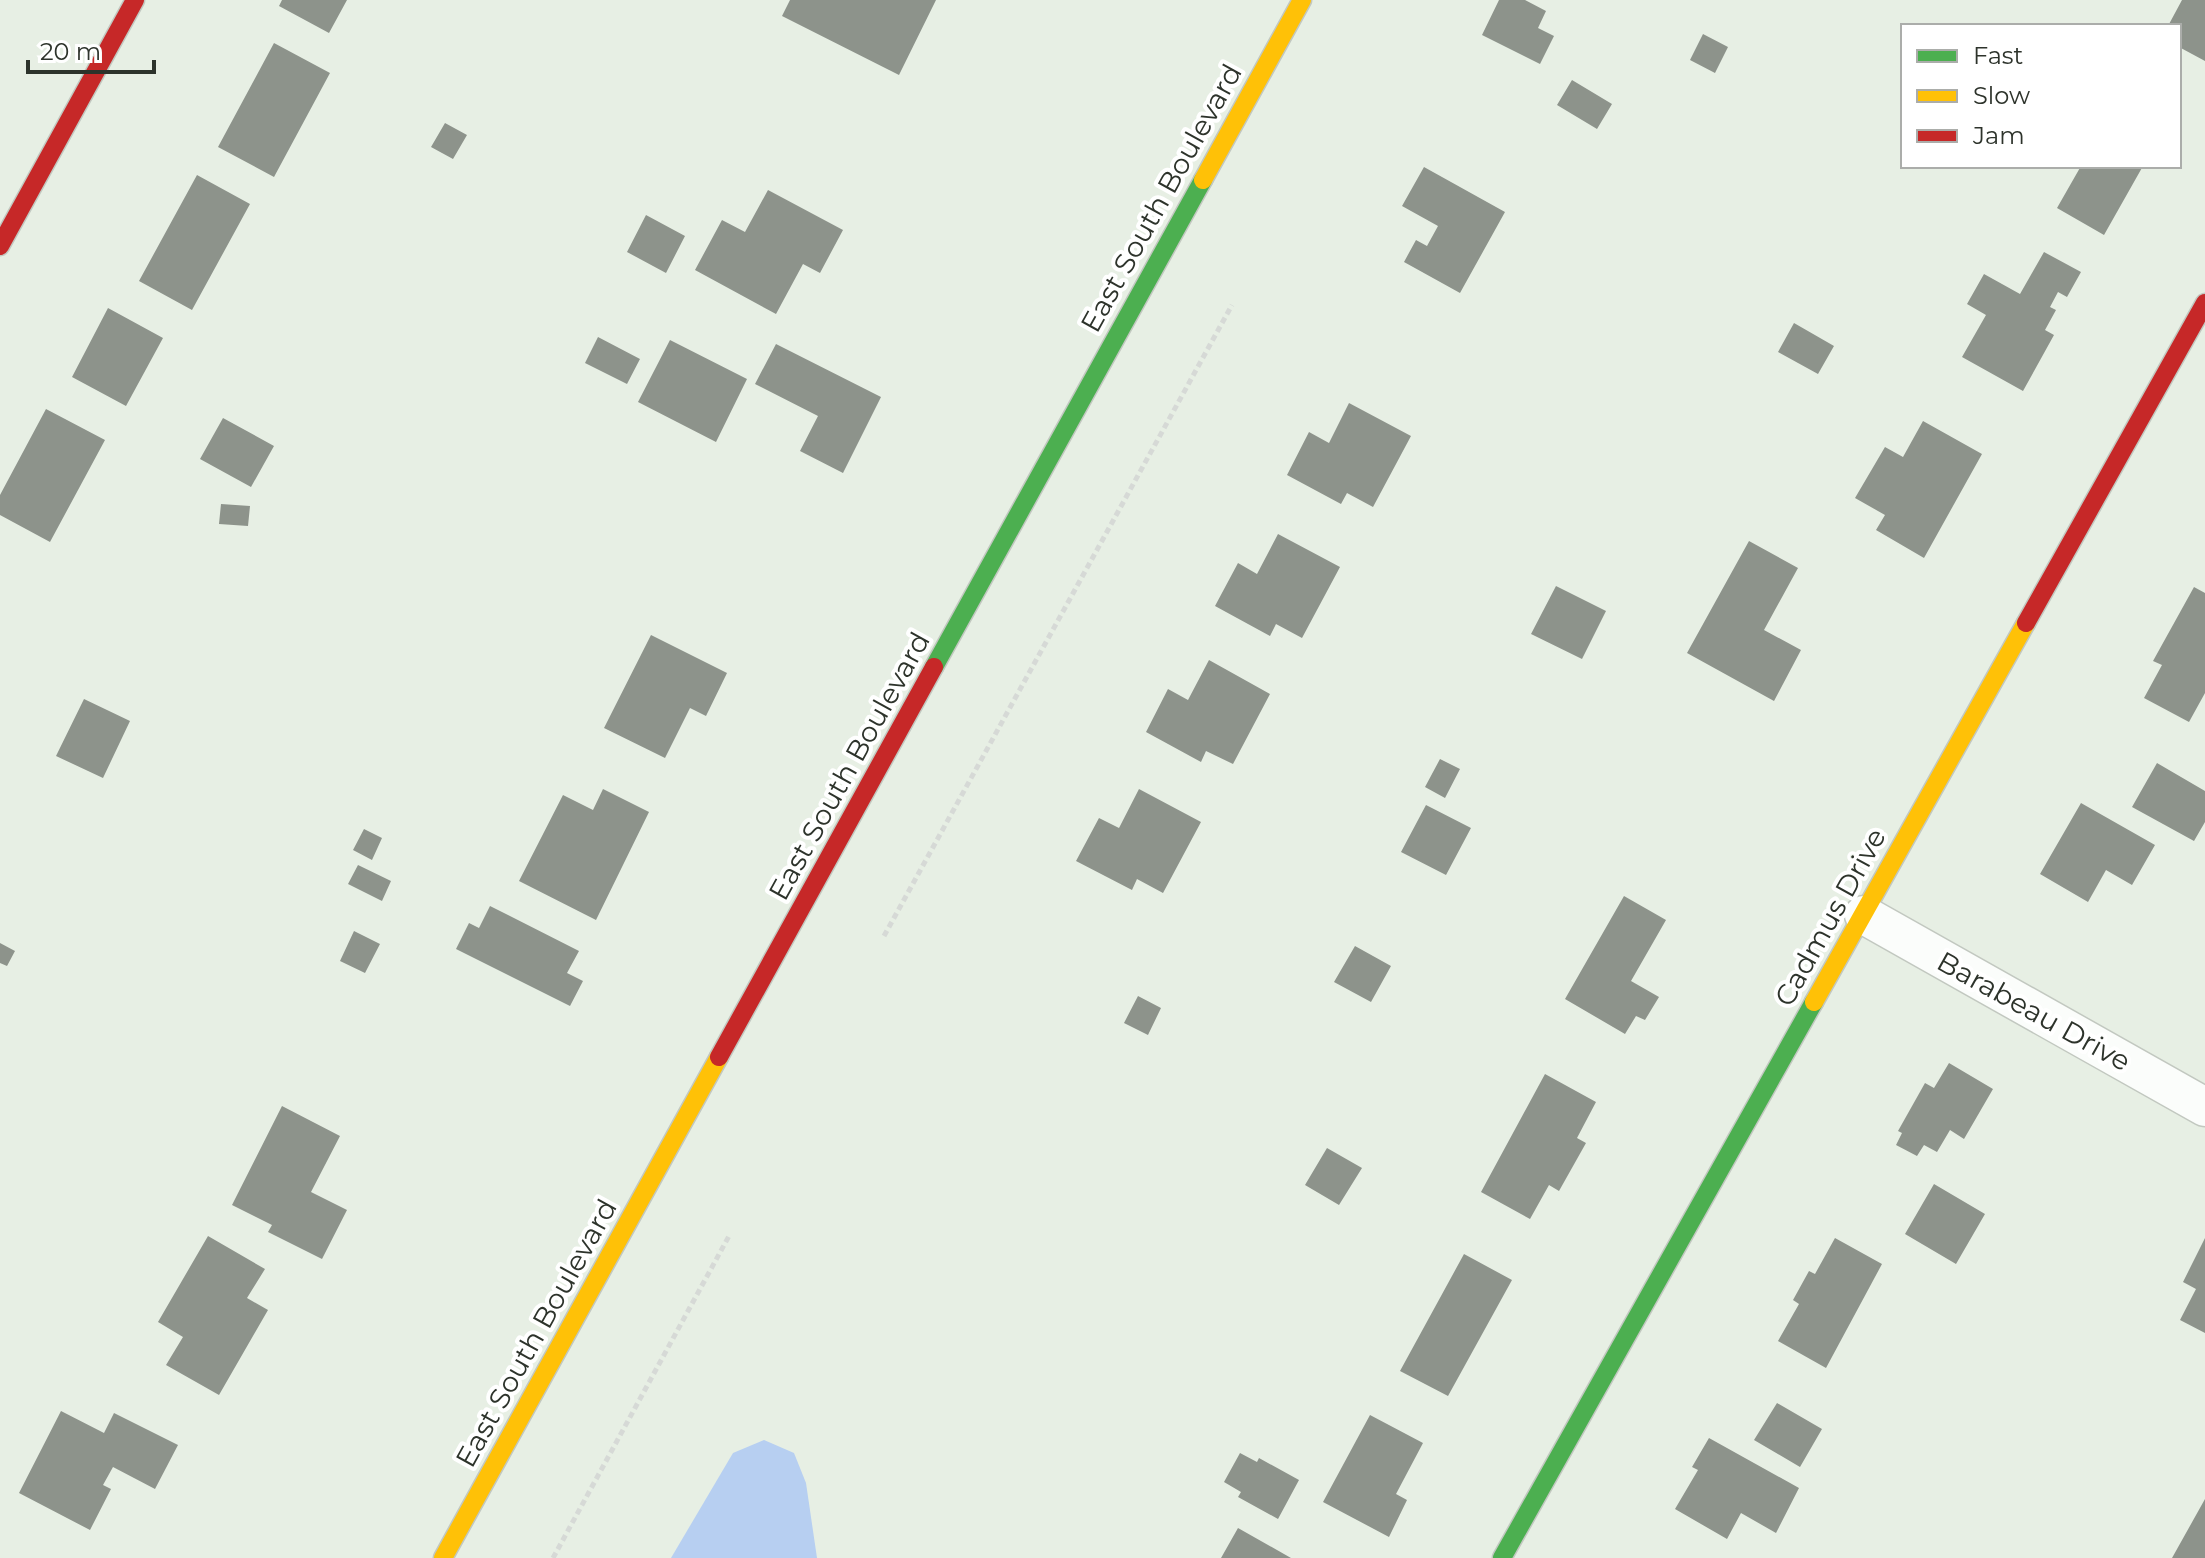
<svg xmlns="http://www.w3.org/2000/svg" width="2205" height="1558" font-family="Montserrat,sans-serif">
	<style>
		.water { fill: #b7cff1 }
		.building { fill: #8d938b }
		.lines { fill: none; stroke-linecap: round; stroke-linejoin: round }
		.street-casing { stroke: #c2c8c0; stroke-width: 41 }
		.fast-casing { stroke: #c2c8c0; stroke-width: 21 }
		.slow-casing { stroke: #c2c8c0; stroke-width: 21 }
		.jam-casing { stroke: #c2c8c0; stroke-width: 21 }
		.path { stroke: #d6d9d6; stroke-width: 5; stroke-dasharray: 6 4; stroke-linecap: butt }
		.street { stroke: #fbfdfb; stroke-width: 38 }
		.fast { stroke: #4caf50; stroke-width: 18 }
		.slow { stroke: #ffc107; stroke-width: 18 }
		.jam { stroke: #c62828; stroke-width: 18 }
		.labels { text-anchor: middle; stroke-width: 8; stroke-linejoin: round; paint-order: stroke }
		.street-label { font-size: 28px; fill: #2d332b; stroke: #fff }
	</style>
	<rect width="100%" height="100%" fill="#e7efe4"/>
	<!-- water -->
	<path class="water" d="M764,1440L794,1453L806,1483L817,1558H671L733,1453Z"/>
	<!-- building -->
	<path class="building" d="M282,0H347L329,33L279,6Z
		M790,0H936L899,75L782,16Z
		M1499,0H1525L1546,11L1538,28L1554,36L1540,64L1482,35Z
		M2182,0H2205V61L2179,47V26H2168Z
		M1703,34L1728,47L1715,73L1690,60Z
		M274,43L330,73L274,177L218,147Z
		M1572,80L1612,104L1597,129L1557,105Z
		M445,123L467,135L453,159L431,147Z
		M2081,166H2143L2104,235L2057,208Z
		M1424,167L1505,212L1460,293L1404,262L1416,240L1427,246L1438,226L1402,206Z
		M197,175L250,204L192,310L139,281Z
		M768,190L843,230L820,273L803,264L776,314L695,270L722,220L745,232Z
		M646,215L685,236L666,273L627,252Z
		M2044,252L2081,272L2067,297L2058,292L2050,307L2056,310L2045,330L2054,335L2023,391L1962,357L1986,315L1967,304L1984,274L2020,294Z
		M108,308L163,338L126,406L72,377Z
		M1794,323L1834,346L1818,374L1778,352Z
		M598,337L640,359L627,384L585,363Z
		M670,340L747,379L716,442L638,402Z
		M776,344L881,397L843,473L800,451L818,416L755,384Z
		M1349,403L1411,436L1373,507L1347,493L1341,504L1287,475L1309,432L1329,443Z
		M46,409L105,440L50,542L0,515V495Z
		M223,418L274,446L251,487L200,459Z
		M1923,421L1982,454L1924,558L1876,530L1885,515L1855,498L1885,447L1903,457Z
		M221,504L250,506L248,526L219,524Z
		M1278,534L1340,567L1302,638L1276,624L1270,636L1215,606L1238,563L1257,574Z
		M1749,541L1798,568L1764,630L1801,650L1774,701L1687,653Z
		M1556,586L1606,611L1582,659L1531,634Z
		M2194,587L2205,593V693L2189,722L2144,698L2162,665L2153,661Z
		M651,635L727,673L706,716L690,708L665,758L604,728Z
		M1209,660L1270,694L1233,764L1206,751L1201,762L1146,732L1168,689L1188,700Z
		M84,699L130,721L103,778L56,756Z
		M1440,759L1460,769L1445,798L1425,787Z
		M2157,763L2205,791V822L2194,841L2132,807Z
		M603,789L649,812L596,920L519,881L563,795L593,810Z
		M1139,789L1201,822L1163,893L1137,879L1132,890L1076,861L1099,818L1119,828Z
		M2081,803L2155,845L2132,885L2106,870L2088,902L2040,874Z
		M1426,805L1471,828L1446,875L1401,852Z
		M364,829L382,838L372,860L353,850Z
		M358,865L391,881L382,901L348,884Z
		M1624,896L1666,920L1631,981L1659,997L1645,1020L1636,1016L1625,1034L1565,999Z
		M490,906L579,951L567,973L583,981L570,1006L456,949L469,923L479,928Z
		M354,931L380,944L365,973L340,961Z
		M0,943L15,951L7,966L0,963Z
		M1355,946L1391,966L1371,1002L1334,982Z
		M1138,996L1161,1008L1148,1035L1124,1023Z
		M1949,1063L1993,1089L1964,1139L1950,1130L1937,1152L1924,1145L1917,1156L1896,1145L1902,1133L1898,1131L1925,1083L1934,1088Z
		M1545,1074L1596,1102L1577,1138L1586,1143L1559,1191L1549,1185L1530,1219L1481,1192Z
		M282,1106L340,1136L311,1192L347,1210L322,1259L268,1232L272,1225L232,1205Z
		M1327,1148L1362,1168L1339,1205L1305,1185Z
		M1934,1184L1985,1214L1956,1264L1905,1234Z
		M208,1236L265,1269L247,1298L268,1310L219,1395L166,1365L183,1337L158,1322Z
		M1835,1238L1882,1264L1826,1368L1778,1341L1799,1304L1793,1300L1809,1271L1815,1274Z
		M2205,1238V1333L2180,1320L2196,1289L2183,1282Z
		M1464,1254L1512,1280L1448,1396L1400,1371Z
		M1777,1403L1822,1429L1800,1467L1754,1440Z
		M61,1411L104,1433L114,1413L178,1445L155,1489L113,1467L103,1485L111,1489L90,1530L19,1493Z
		M1370,1415L1423,1443L1396,1494L1407,1500L1389,1537L1323,1502Z
		M1709,1438L1799,1488L1776,1533L1741,1513L1727,1539L1675,1509L1698,1470L1692,1467Z
		M1240,1453L1257,1462L1259,1458L1299,1480L1278,1519L1238,1497L1241,1492L1224,1482Z
		M2205,1499V1558H2172Z
		M1238,1528L1291,1558H1221Z"/>
	<g class="lines">
		<defs>
			<path id="street" d="M1864,915L2205,1107"/>
			<path id="fast" d="M934,667L1203,180
				M1502,1558L1814,1002"/>
			<path id="slow" d="M1203,180L1302,0
				M1814,1002L2026,623
				M443,1558L719,1057"/>
			<path id="jam" d="M0,246L135,0
				M2026,623L2205,303
				M719,1057L934,667"/>
		</defs>
		<!-- street casing -->
		<use href="#street" class="street-casing"/>
		<!-- fast casing -->
		<use href="#fast" class="fast-casing"/>
		<!-- slow casing -->
		<use href="#slow" class="slow-casing"/>
		<!-- jam casing -->
		<use href="#jam" class="jam-casing"/>
		<!-- path -->
		<path class="path" d="M884,936L1232,305
			M553,1558L729,1236"/>
		<!-- street -->
		<use href="#street" class="street"/>
		<!-- fast -->
		<use href="#fast" class="fast"/>
		<!-- slow -->
		<use href="#slow" class="slow"/>
		<!-- jam -->
		<use href="#jam" class="jam"/>
	</g>
	<g class="labels">
		<!-- street labels -->
		<g class="street-label">
			<text transform="translate(1161 198) rotate(-61)" y="10">East South Boulevard</text>
			<text transform="translate(849 766) rotate(-61)" y="10">East South Boulevard</text>
			<text transform="translate(1830 917) rotate(-61)" y="10">Cadmus Drive</text>
			<text transform="translate(2034 1011) rotate(29)" y="10">Barabeau Drive</text>
			<text transform="translate(536 1333) rotate(-61)" y="10">East South Boulevard</text>
		</g>
	</g>
	<!-- legend -->
	<rect x="1901" y="24" width="280" height="144" fill="#ffffff" stroke="#abadaa" stroke-width="2"/>
	<rect x="1917" y="50" width="40" height="12" fill="#4caf50" stroke="#abadaa" stroke-width="2"/>
	<text x="1973" y="64" font-size="24" fill="#2d332b">Fast</text>
	<rect x="1917" y="90" width="40" height="12" fill="#ffc107" stroke="#abadaa" stroke-width="2"/>
	<text x="1973" y="104" font-size="24" fill="#2d332b">Slow</text>
	<rect x="1917" y="130" width="40" height="12" fill="#c62828" stroke="#abadaa" stroke-width="2"/>
	<text x="1973" y="144" font-size="24" fill="#2d332b">Jam</text>
	<!-- scale -->
	<path d="M28 60v12h126v-12" fill="none" stroke="#2d332b" stroke-width="4"/>
	<text x="40" y="60" font-size="24" fill="#2d332b" stroke="#ffffff" stroke-width="6" paint-order="stroke">20 m</text>
</svg>
